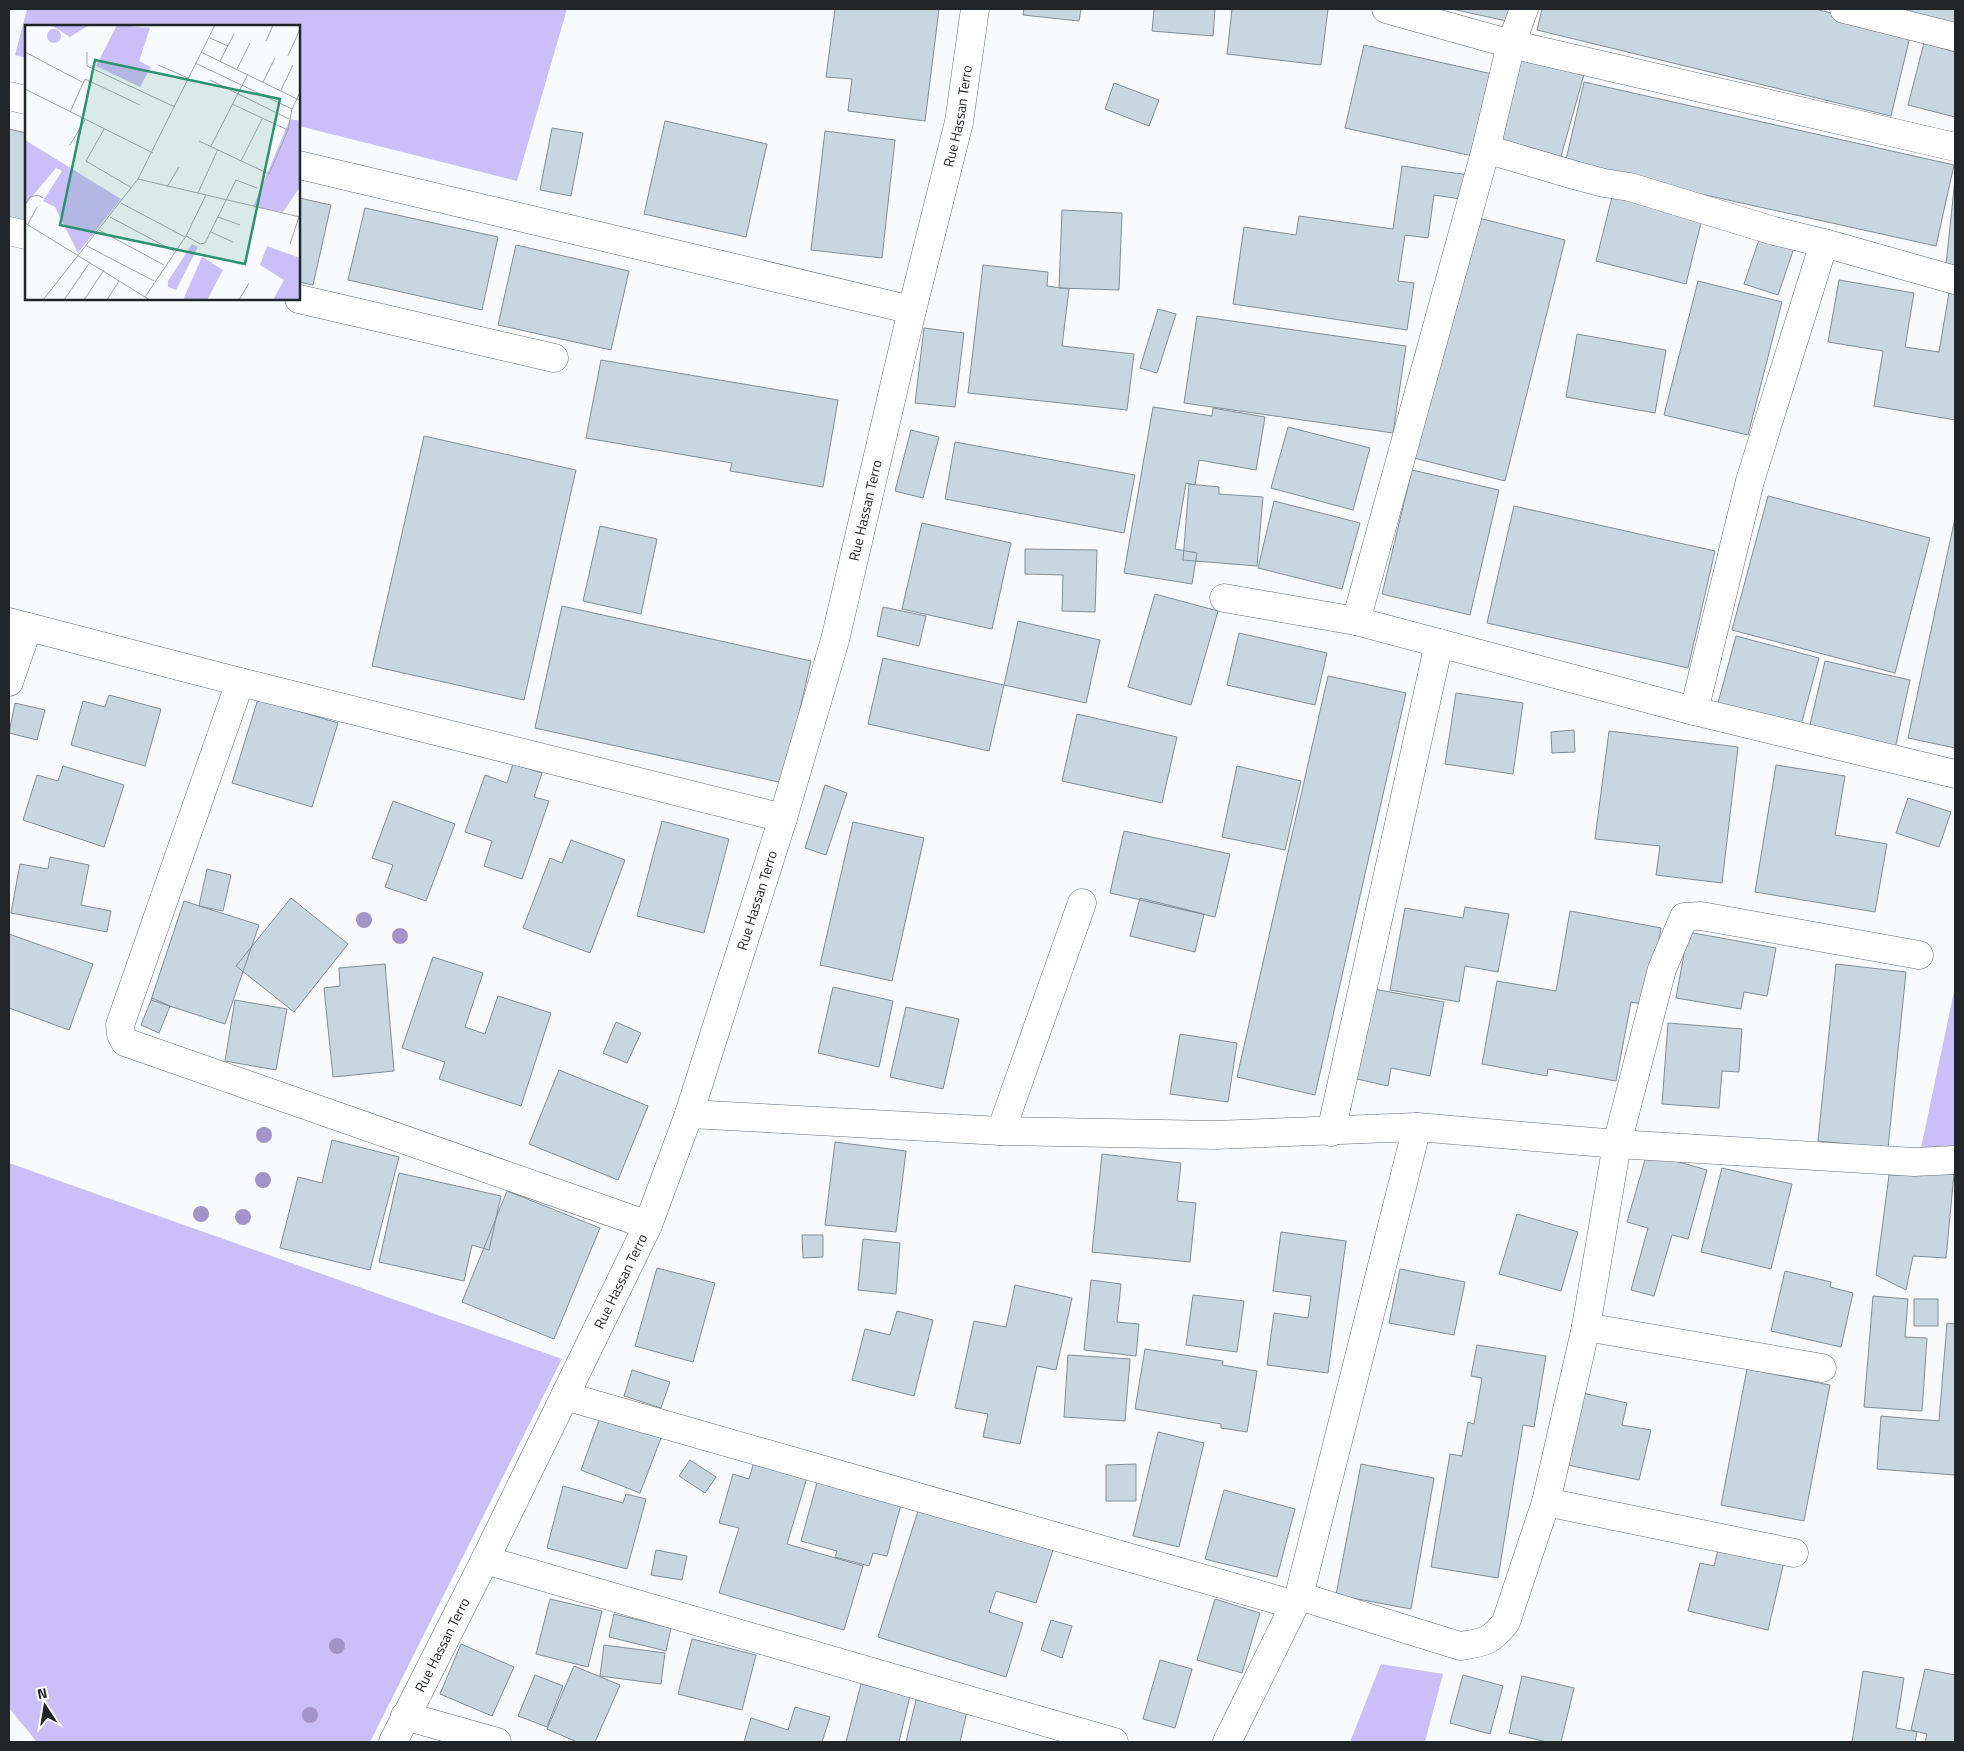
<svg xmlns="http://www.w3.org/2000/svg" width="1964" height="1751" font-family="'Titillium Web',sans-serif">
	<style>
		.green { fill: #cabff8 }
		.building { fill: #c8d6e0; stroke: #818e97 }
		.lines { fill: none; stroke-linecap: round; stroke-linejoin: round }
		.minor-casing { stroke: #666e7a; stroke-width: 29 }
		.minor { stroke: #fff; stroke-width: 28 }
		.tree { fill: #a293c8 }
		.labels { text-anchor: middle; stroke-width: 4; stroke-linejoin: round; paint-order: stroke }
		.street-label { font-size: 14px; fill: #212429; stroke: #fff }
		.inset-road { fill: none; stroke: #a2a4a8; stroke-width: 1 }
		.view { fill: #2d926e; fill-opacity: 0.15; stroke: #2d926e; stroke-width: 2.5 }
		.inset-edge { fill: none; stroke: #212429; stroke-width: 2.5 }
	</style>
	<rect width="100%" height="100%" fill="#f8fafd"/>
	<!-- green -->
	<path class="green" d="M27,9H567L517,181L299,126V26H26V58L15,55Z
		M1955,987V1147L1921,1148Z
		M9,1163L562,1359L370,1742H37L9,1708Z
		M1381,1664L1443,1674L1425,1742H1350Z"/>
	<!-- building -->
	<path class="building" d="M835,9H939L925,121L848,111L852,79L826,77Z
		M1024,9H1081L1079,21L1023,15Z
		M1154,9H1215L1213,36L1152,31Z
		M1232,9H1328L1321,65L1227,54Z
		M1452,9H1519L1516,23Z
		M1542,9H1815L1911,32L1891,116L1537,30Z
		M1911,9H1955V34L1908,23Z
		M1924,43L1955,52V117L1908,105Z
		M1364,45L1492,74L1473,156L1345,128Z
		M1522,53L1585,71L1560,160L1497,141Z
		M1584,82L1954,165L1936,246L1565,164Z
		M1114,83L1159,100L1149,126L1105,109Z
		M665,121L767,144L746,237L644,214Z
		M552,128L583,133L571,196L540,190Z
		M9,129L26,133V221L9,217Z
		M825,131L895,140L882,258L811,250Z
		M1402,166L1470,175L1467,200L1434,195L1428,238L1405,235L1398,281L1414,283L1407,330L1233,304L1244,227L1296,235L1299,216L1393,229Z
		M1955,179V275L1945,274Z
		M1613,193L1703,215L1686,284L1596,261Z
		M299,198L331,205L313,285L299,282Z
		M365,208L498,237L482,310L348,280Z
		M1062,210L1122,213L1119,290L1059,288Z
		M1475,217L1565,240L1505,481L1414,458Z
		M1762,231L1796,242L1778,295L1744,284Z
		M516,245L629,271L611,350L498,325Z
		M983,265L1048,272L1047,286L1069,289L1062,346L1134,354L1127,410L968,393Z
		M1839,280L1914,293L1905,347L1939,352L1949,293L1955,294V420L1874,406L1883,351L1828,342Z
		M1698,281L1782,302L1748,435L1664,415Z
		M1158,309L1176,314L1157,373L1140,368Z
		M1197,316L1406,346L1393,433L1184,403Z
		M924,328L964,333L955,407L915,403Z
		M1577,334L1666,350L1655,413L1566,397Z
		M601,360L838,400L823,487L730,471L732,463L586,438Z
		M1153,407L1212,416L1213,408L1265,417L1256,470L1199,460L1195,485L1186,483L1175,549L1197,553L1192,584L1124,573Z
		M1288,427L1370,448L1353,510L1271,488Z
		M911,430L939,437L923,498L895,491Z
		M424,436L576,470L524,700L372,666Z
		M955,442L1135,475L1124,533L945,499Z
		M1412,470L1499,490L1470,615L1382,594Z
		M1189,484L1219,487V494L1263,497L1257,566L1183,560Z
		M1768,496L1930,538L1895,673L1732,630Z
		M1274,501L1360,523L1342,589L1258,568Z
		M1514,506L1715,551L1688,668L1487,623Z
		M1955,518V748L1908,738Z
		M922,523L1011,543L992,629L902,609Z
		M600,526L657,539L641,614L583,601Z
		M1025,549L1097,550L1095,612L1062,611L1063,575L1025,574Z
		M1155,594L1218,611L1191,705L1128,687Z
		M562,606L811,661L783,783L535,728Z
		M883,607L926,616L919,646L877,636Z
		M1018,621L1100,640L1086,703L1004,685Z
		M1239,633L1327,653L1315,705L1227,685Z
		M1736,636L1819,658L1801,725L1718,703Z
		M883,658L1004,685L989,751L868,724Z
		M1825,661L1910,680L1895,749L1809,729Z
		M1328,676L1406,693L1315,1095L1237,1077Z
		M1456,693L1523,703L1513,774L1445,764Z
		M109,695L161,709L145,766L71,745L83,701L105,707Z
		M258,699L338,723L312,807L232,783Z
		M15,703L45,710L37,740L9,733Z
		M1077,714L1177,737L1162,803L1062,781Z
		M1574,730L1575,752L1552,753L1551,732Z
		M1609,731L1738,747L1722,883L1656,875L1660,846L1595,839Z
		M513,764L542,773L534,797L549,801L522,879L484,866L492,841L465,832L485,775L507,783Z
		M1776,765L1845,776L1835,835L1887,844L1875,912L1755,892Z
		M63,766L124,785L104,847L23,820L37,775L58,781Z
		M1237,766L1301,781L1285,850L1222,837Z
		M825,785L847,793L826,855L805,848Z
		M1908,798L1951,812L1939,847L1896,833Z
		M393,801L455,824L426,901L385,887L393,865L372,858Z
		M662,821L729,839L704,933L637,916Z
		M853,822L924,838L892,981L820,965Z
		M1124,831L1230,854L1215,917L1110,893Z
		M571,840L625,860L590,953L523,928L550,858L562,863Z
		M50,857L89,865L81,905L111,911L107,932L11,913L20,864L48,869Z
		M207,869L231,875L223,911L199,906Z
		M291,898L348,944L294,1012L236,966Z
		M1140,898L1204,914L1195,952L1130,936Z
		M184,901L259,925L225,1024L151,1000Z
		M1465,907L1509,914L1498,972L1465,966L1459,1002L1390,990L1405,908L1463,918Z
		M1570,911L1661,928L1647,1005L1631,1002L1616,1081L1548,1069L1547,1076L1482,1064L1497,981L1556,991Z
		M1688,932L1776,948L1767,996L1744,992L1741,1009L1676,998Z
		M9,934L93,964L69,1030L9,1008Z
		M433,957L483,973L465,1027L485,1034L498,996L551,1013L521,1106L439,1079L445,1062L402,1048Z
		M385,964L394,1071L333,1077L324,988L340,986L339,968Z
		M1836,964L1906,972L1888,1148L1818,1141Z
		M833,987L893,1001L879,1067L818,1053Z
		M1374,989L1444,1002L1430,1076L1391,1068L1388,1086L1357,1079Z
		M152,998L170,1006L159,1033L141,1025Z
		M235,1000L287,1009L276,1070L225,1061Z
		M906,1007L959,1019L943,1089L890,1077Z
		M616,1022L641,1033L627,1063L603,1053Z
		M1668,1023L1742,1029L1739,1072L1722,1071L1719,1108L1662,1104Z
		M1180,1034L1237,1043L1228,1102L1170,1094Z
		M559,1070L648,1106L618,1180L529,1144Z
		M332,1140L399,1157L370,1270L280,1248L298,1177L322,1183Z
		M835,1142L906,1151L896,1232L825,1225Z
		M1647,1153L1707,1170L1688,1239L1672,1235L1654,1296L1631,1290L1648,1228L1627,1222Z
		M1102,1154L1181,1163L1177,1201L1196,1203L1190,1262L1092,1252Z
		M1722,1168L1792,1184L1771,1269L1701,1252Z
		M399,1173L501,1196L489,1250L472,1245L464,1281L379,1262Z
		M1954,1174L1946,1258L1913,1256L1906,1290L1876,1275L1889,1175Z
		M507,1191L600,1228L554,1339L462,1302Z
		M1517,1214L1578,1232L1561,1291L1499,1274Z
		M1281,1232L1346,1241L1328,1373L1267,1365L1274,1313L1308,1318L1311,1296L1273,1291Z
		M802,1235H823V1257L803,1258Z
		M863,1239L900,1243L896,1294L858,1290Z
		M657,1268L715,1283L693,1362L635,1346Z
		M1400,1269L1465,1282L1454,1335L1389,1323Z
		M1785,1271L1831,1282L1830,1287L1853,1293L1841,1347L1771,1331Z
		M1091,1280L1121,1284L1117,1322L1139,1324L1136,1356L1084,1350Z
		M1015,1285L1072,1298L1056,1370L1037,1366L1020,1444L983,1437L988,1414L955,1408L974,1321L1006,1327Z
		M1193,1295L1244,1301L1237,1352L1186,1345Z
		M1873,1296L1908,1299L1905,1337L1927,1338L1922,1411L1864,1407Z
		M1914,1299H1938V1326H1914Z
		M897,1311L933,1320L914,1396L852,1380L865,1329L890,1335Z
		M1947,1323L1955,1324V1475L1877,1469L1881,1416L1939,1421Z
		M1477,1345L1546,1356L1534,1427L1523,1425L1498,1578L1431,1567L1450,1454L1462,1456L1468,1422L1474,1424L1482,1378L1471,1376Z
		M1145,1349L1223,1361L1222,1365L1257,1371L1247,1432L1221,1428V1424L1135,1409Z
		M1068,1355L1130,1359L1125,1421L1064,1417Z
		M1747,1369L1830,1385L1804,1521L1721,1505Z
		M632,1370L670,1382L661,1408L624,1396Z
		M1578,1392L1627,1403L1622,1425L1651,1430L1639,1480L1563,1464Z
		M601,1415L661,1438L640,1493L581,1470Z
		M1158,1432L1204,1443L1179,1547L1133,1536Z
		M755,1458L808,1474L787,1544L863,1566L844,1630L719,1593L739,1528L719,1523L733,1474L749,1479Z
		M690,1460L716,1477L705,1493L679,1476Z
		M1136,1464V1501H1106V1465Z
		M1361,1464L1434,1478L1411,1609L1336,1595Z
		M818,1479L902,1501L887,1556L873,1553L869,1566L835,1557L837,1551L801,1541Z
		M563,1486L623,1503L626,1494L646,1499L627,1569L547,1548Z
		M1224,1490L1295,1509L1277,1577L1205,1559Z
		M919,1508L1053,1550L1036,1603L996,1591L989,1612L1023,1623L1006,1677L878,1637Z
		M1719,1546L1784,1562L1768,1630L1688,1611L1700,1563L1714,1566Z
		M656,1550L687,1556L682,1580L651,1575Z
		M550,1599L602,1611L588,1667L536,1654Z
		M1215,1599L1260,1613L1242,1673L1197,1660Z
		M614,1614L671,1628L666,1651L609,1637Z
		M1051,1620L1072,1626L1062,1658L1041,1650Z
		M692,1639L756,1655L742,1710L678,1694Z
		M461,1644L514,1667L492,1716L440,1694Z
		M604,1645L665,1653L661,1684L600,1676Z
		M1160,1660L1192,1669L1175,1728L1143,1719Z
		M574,1666L620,1685L595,1742H577L547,1729Z
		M1925,1669L1955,1675V1742H1925L1927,1734L1911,1730Z
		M1863,1671L1904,1678L1896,1728L1917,1732L1915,1742H1852Z
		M535,1675L563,1686L547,1727L518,1716Z
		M1463,1675L1503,1686L1490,1734L1450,1723Z
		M1522,1676L1574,1688L1561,1742H1547L1509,1733Z
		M861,1684L910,1696L899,1742H846Z
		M916,1700L967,1711L960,1742H906Z
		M795,1707L830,1717L822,1742H744L751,1718L788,1730Z"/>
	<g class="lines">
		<defs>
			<g id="minor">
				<path d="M1386,9L1511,44L1955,147"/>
				<path d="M1844,9L1955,37"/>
				<path d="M9,96L26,100"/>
				<path d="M1486,149L1574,175L1604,183L1630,187L1774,231L1824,243L1955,280"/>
				<path d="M299,165L912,310"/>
				<path d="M9,231L26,235"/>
				<path d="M299,299L554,358"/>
				<path d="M1224,598L1356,621L1694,711L1955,774"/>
				<path d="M1356,621L1486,149L1511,44L1524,9"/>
				<path d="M9,622L240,682L783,818"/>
				<path d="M9,682L28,627"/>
				<path d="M240,682L120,1025L121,1034L125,1042L648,1225"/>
				<path d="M1694,711L1750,481L1824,243"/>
				<path d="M689,1114L1001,1131L1215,1135L1417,1127L1617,1144L1914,1162L1955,1160"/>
				<path d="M1001,1131L1082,903"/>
				<path d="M1331,1132L1439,643"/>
				<path d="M1586,1327L1822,1368"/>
				<path d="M565,1396L1295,1605"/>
				<path d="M1546,1502L1794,1553"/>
				<path d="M485,1560L1114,1742"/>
				<path d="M1299,1596L1460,1646C1483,1643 1492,1641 1506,1622L1546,1502L1586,1327L1617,1144L1662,969L1684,917L1701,916L1919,955"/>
				<path d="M405,1716L497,1742"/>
				<path id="s1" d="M393,1742L485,1560L648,1225L689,1114L783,818L835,640L912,310L959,122L975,9"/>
				<path d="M1227,1742L1299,1596L1417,1127"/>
			</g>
		</defs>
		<!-- minor casing -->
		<use href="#minor" class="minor-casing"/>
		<!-- minor -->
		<use href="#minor" class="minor"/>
	</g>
	<!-- trees -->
	<g class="tree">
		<circle cx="364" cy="920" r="8"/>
		<circle cx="400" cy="936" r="8"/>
		<circle cx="264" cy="1135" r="8"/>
		<circle cx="263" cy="1180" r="8"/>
		<circle cx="201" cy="1214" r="8"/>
		<circle cx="243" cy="1217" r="8"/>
		<circle cx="337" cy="1646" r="8"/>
		<circle cx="310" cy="1715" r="8"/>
	</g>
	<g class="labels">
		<!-- street labels -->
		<g class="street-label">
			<text dy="5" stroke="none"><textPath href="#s1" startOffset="1729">Rue Hassan Terro</textPath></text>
			<text dy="5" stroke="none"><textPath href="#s1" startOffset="1324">Rue Hassan Terro</textPath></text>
			<text dy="5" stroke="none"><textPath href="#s1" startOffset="919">Rue Hassan Terro</textPath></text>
			<text dy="5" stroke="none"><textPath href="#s1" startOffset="514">Rue Hassan Terro</textPath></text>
			<text dy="5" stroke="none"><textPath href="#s1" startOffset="109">Rue Hassan Terro</textPath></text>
		</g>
	</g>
	<!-- overview -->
	<g transform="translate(25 25)">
		<rect width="275" height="275" fill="#f8fafd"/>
		<path d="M26,0H64L45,12ZM92,0L125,3L114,36L126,42L115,62L71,41ZM22 11a7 7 0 1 1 14 0a7 7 0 1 1-14 0ZM265,94L275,96V162L258,187L228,182ZM0,115L96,174L53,228L30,182L18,176L37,146L31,143L0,180ZM167,219L173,222L151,265L143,262V256ZM242,221L275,233V275H248L259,255L235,240ZM177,232L198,245L182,275H158Z" fill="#cabff8"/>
		<path class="inset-road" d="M185,13L203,21M241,16L248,0M0,27L57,57M62,27V41L150,82M176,27L272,74L275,67M263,31L275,4M195,36L209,9M170,38L267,84L272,74L275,75M133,40L163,53M212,44L225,18M185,55L264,94M238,57L250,33M0,64L128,128M256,65L268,40M207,79L263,105M45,87L60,54L115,80M79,104L61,136L107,163M174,116L244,149L263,105L267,84M45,120L60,95M186,121L223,49M216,136L237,94M113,154L275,192M142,162L154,142M173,168L193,124M96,178L160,212M0,180L5,172L13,170L18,173M85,192L149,226M193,192L215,200M0,198L125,275M3,199L12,182M74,205L139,240M186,207L208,217M161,211L175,219L180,218L211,155L232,163M265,219L275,189M62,221L129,256M120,272L161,211L181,170M18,275L113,154L190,0M39,275L65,237M59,275L79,245M82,275L94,256M214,275L224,258"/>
		<path class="view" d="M70,35L255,74L220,239L35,200Z"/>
		<rect width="275" height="275" class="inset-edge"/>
	</g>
	<!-- border -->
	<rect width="1964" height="1751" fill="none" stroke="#212429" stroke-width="20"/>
	<!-- north arrow -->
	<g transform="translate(45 1706) rotate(348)" stroke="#ffffff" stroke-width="4" paint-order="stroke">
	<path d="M0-4L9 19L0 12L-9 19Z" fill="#212429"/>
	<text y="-8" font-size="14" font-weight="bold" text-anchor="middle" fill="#212429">N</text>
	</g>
</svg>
